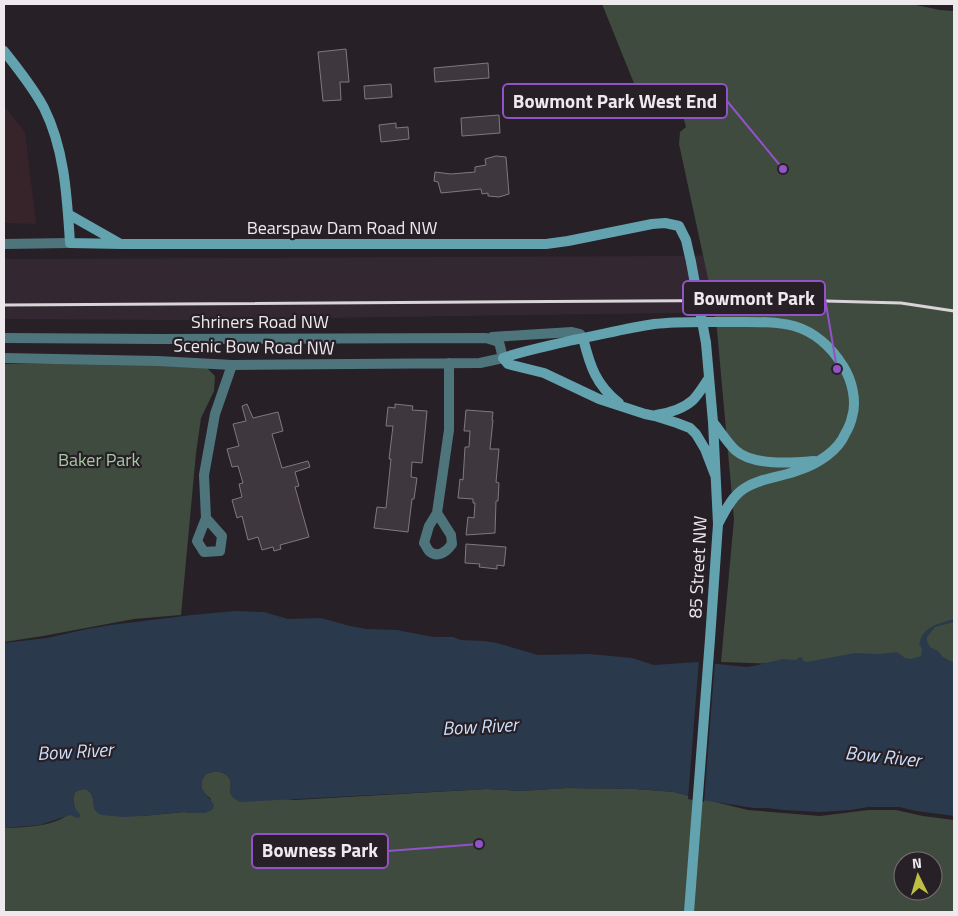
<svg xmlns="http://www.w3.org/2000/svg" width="958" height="916" font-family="'Titillium Web',sans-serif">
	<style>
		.built { fill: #332832 }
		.industrial { fill: #36242a }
		.green { fill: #3f4b3e; fill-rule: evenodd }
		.water { fill: #2b394d }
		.pier { fill: #272026 }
		.building { fill: #3e373d; stroke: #80787f }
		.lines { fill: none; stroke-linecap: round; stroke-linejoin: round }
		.street { stroke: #4e757c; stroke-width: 10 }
		.secondary { stroke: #63a3b0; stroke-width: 10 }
		.rail { stroke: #d9d4d8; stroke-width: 3 }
		.secondary-bridge { stroke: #63a3b0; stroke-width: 10 }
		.labels { text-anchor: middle; stroke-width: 4.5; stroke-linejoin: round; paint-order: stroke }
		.street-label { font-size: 18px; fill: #eee9ed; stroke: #272026 }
		.park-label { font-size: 18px; fill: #a4caa1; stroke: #272026 }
		.water-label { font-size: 19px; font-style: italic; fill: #cddffa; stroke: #272026 }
		.leader { fill: none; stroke: #9252c8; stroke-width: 2 }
		.callout-dot { fill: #9252c8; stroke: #272026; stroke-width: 2 }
		.callout { fill: #272026; stroke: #9252c8; stroke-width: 2 }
		.callout-label { font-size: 19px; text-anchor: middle; font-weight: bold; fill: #eee9ed }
	</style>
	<rect width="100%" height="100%" fill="#272026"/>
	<!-- built -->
	<path class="built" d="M718,255L747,312L179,320L4,319V259L679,256Z"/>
	<!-- industrial -->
	<path class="industrial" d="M4,106L25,132L36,224L4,223Z"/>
	<!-- green -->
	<path class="green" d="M602,4H911L940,10L954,11V676L937,669L721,662L734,519L717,330L711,292L679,144L680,132L686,127L681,109L648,118Z
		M80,363L206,367L215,376L214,391L201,418L196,453L181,615L134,619L43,636L4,642V364Z
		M215,771C228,773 233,778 230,792L294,800L487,789L521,791L567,788L636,789L674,792L748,810L820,816L868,810H896L923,816L954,820V912H4V828C27,827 58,827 75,809L73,799L75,792C90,783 94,796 94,809L142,816L184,812L192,813L211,799C202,792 197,785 206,774ZM903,861H933V891H903Z"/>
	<!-- water -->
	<path class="water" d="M235,611L264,612L288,619L321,618L350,626L366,629L397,630L433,637H453L461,640L484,641L497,643L538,655L590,654L632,658L654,665L698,662L747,667L758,665L783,659L796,660L798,658L802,657L803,661L807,662L855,653L878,654L897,652L905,658L911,659L921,656L922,649L919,643L920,642C923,626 941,623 954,619V622L935,627L927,637V641L930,647L938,651L943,657L954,663V816L916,811L899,807H868L851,810L820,812L783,810L767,808H754L702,800L674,792L636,789L567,788L521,791L487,789L240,802C236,800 230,797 230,791C230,784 232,791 231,783C228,770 216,770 206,774C194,789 207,793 214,805L212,810L205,813H192L184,812L142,816L123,817L102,815L99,814L94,809C94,796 90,783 75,792C72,801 73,807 80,814V817L77,818L70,815L40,825L4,828V643L47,638L87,629L111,625L192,615Z"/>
	<!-- pier -->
	<path class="pier" d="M699,659L715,661L704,802L688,799Z"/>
	<!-- building -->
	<path class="building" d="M346,49L349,82H340L341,100L323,101L318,52Z
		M488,63L489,78L435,82L434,68Z
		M391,84L392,97L365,99L364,86Z
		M499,115L500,133L462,136L461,118Z
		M396,123V128L408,127L409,139L381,142L379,125Z
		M496,156L506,157L509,194L499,197L488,196V193L482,194L481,189L441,193L438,182L434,181L435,172L451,174L475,172V167L486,165L485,159Z
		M247,404L253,418L278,412L283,431L272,434L282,468L308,461L310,467L295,472L299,486L295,487L309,537L280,545L281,549L274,551L273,547L262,550L258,537L248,540L242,516L237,518L232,500L242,497L239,484L243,483L238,466L232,467L227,449L239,446L233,424L246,421L242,406Z
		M395,404L413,406L412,410L427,411L422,463L412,462L411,477L417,478L414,499H412L408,532L374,528L377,507L386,508L391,459H389L393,426H386L388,407L395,408Z
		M466,410L493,412L492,420H493L490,449H499L496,482L499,483L498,501H496L495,533L466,535L468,517L474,518L475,503H473V499L458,498L460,479L463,480L465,447H469L470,431H464Z
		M466,544L506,547L504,566L497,565V569L479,567L480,564L465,563Z"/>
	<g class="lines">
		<!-- street -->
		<path class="street" d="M4,244L70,243
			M492,337L572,332L580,334L583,338
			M4,338L159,339L486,338L499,342L503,358L480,363L232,365L158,361L4,358
			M437,513L451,535L452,544C447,551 438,559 429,551C427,549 426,545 424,543L429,526L437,513L449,430V363
			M206,518L222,536L220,551L204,552L197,541L206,518L204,475L215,414L232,365"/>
		<!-- secondary -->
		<path class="secondary" d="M4,51C18,69 33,87 44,108C65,150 67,198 70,243L121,244H546L568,241L652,224L665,223L679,226L686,240L691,262
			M68,214L119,243
			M583,338C590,366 596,385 619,403
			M656,415C669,413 683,409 693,400C699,394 704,385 709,378
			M713,422C720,431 727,442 735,450C753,466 791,463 814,461
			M715,475L705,449L696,434L690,428L677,423L655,416L645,414L599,399L544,373L508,364L503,358C526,350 549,346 573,340C600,335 627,328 654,324C679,321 705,322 730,322C751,322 774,321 794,326C815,332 832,348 843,366C852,380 857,401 852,417C851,422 848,429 845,434C838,451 818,463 802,469C784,477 762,477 745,488C732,496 725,511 718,524
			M689,912L710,639L718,524L713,422L706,343"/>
		<!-- rail -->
		<path class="rail" d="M4,305L788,300L901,303L954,311"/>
		<!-- secondary-bridge -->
		<path class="secondary-bridge" d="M691,262L706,343"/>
	</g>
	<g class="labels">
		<!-- street labels -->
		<g class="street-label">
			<text x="342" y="234">Bearspaw Dam Road NW</text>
			<text x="260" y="328">Shriners Road NW</text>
			<text transform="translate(254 347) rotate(1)" y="6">Scenic Bow Road NW</text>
			<text transform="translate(698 567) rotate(-87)" y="6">85 Street NW</text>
		</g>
		<!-- park labels -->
		<g class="park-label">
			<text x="99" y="466">Baker Park</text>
		</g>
		<!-- water labels -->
		<g class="water-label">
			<text transform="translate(480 726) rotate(-3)" y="7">Bow River</text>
			<text transform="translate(75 751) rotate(-3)" y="7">Bow River</text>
			<text transform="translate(883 756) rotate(6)" y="7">Bow River</text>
		</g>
	</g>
	<!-- callouts -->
	<path class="leader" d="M783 169L727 101M837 369L825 298M479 844L388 851"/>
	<g class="callout-dot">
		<circle cx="783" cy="169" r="5"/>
		<circle cx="837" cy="369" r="5"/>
		<circle cx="479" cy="844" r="5"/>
	</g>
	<g class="callout">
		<rect x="503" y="84" width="224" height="34" rx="5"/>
		<rect x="683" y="281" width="142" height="34" rx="5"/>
		<rect x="252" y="834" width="136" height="34" rx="5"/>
	</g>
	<g class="callout-label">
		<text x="615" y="108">Bowmont Park West End</text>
		<text x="754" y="305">Bowmont Park</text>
		<text x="320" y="857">Bowness Park</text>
	</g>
	<!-- border -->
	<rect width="958" height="916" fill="none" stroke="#eee9ed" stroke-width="10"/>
	<!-- north arrow -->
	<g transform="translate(918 876) rotate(355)"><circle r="24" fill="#272026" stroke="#777076"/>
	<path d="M0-4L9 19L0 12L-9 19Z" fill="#bdbf43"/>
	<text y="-8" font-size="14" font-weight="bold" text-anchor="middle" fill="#eee9ed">N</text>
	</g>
</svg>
